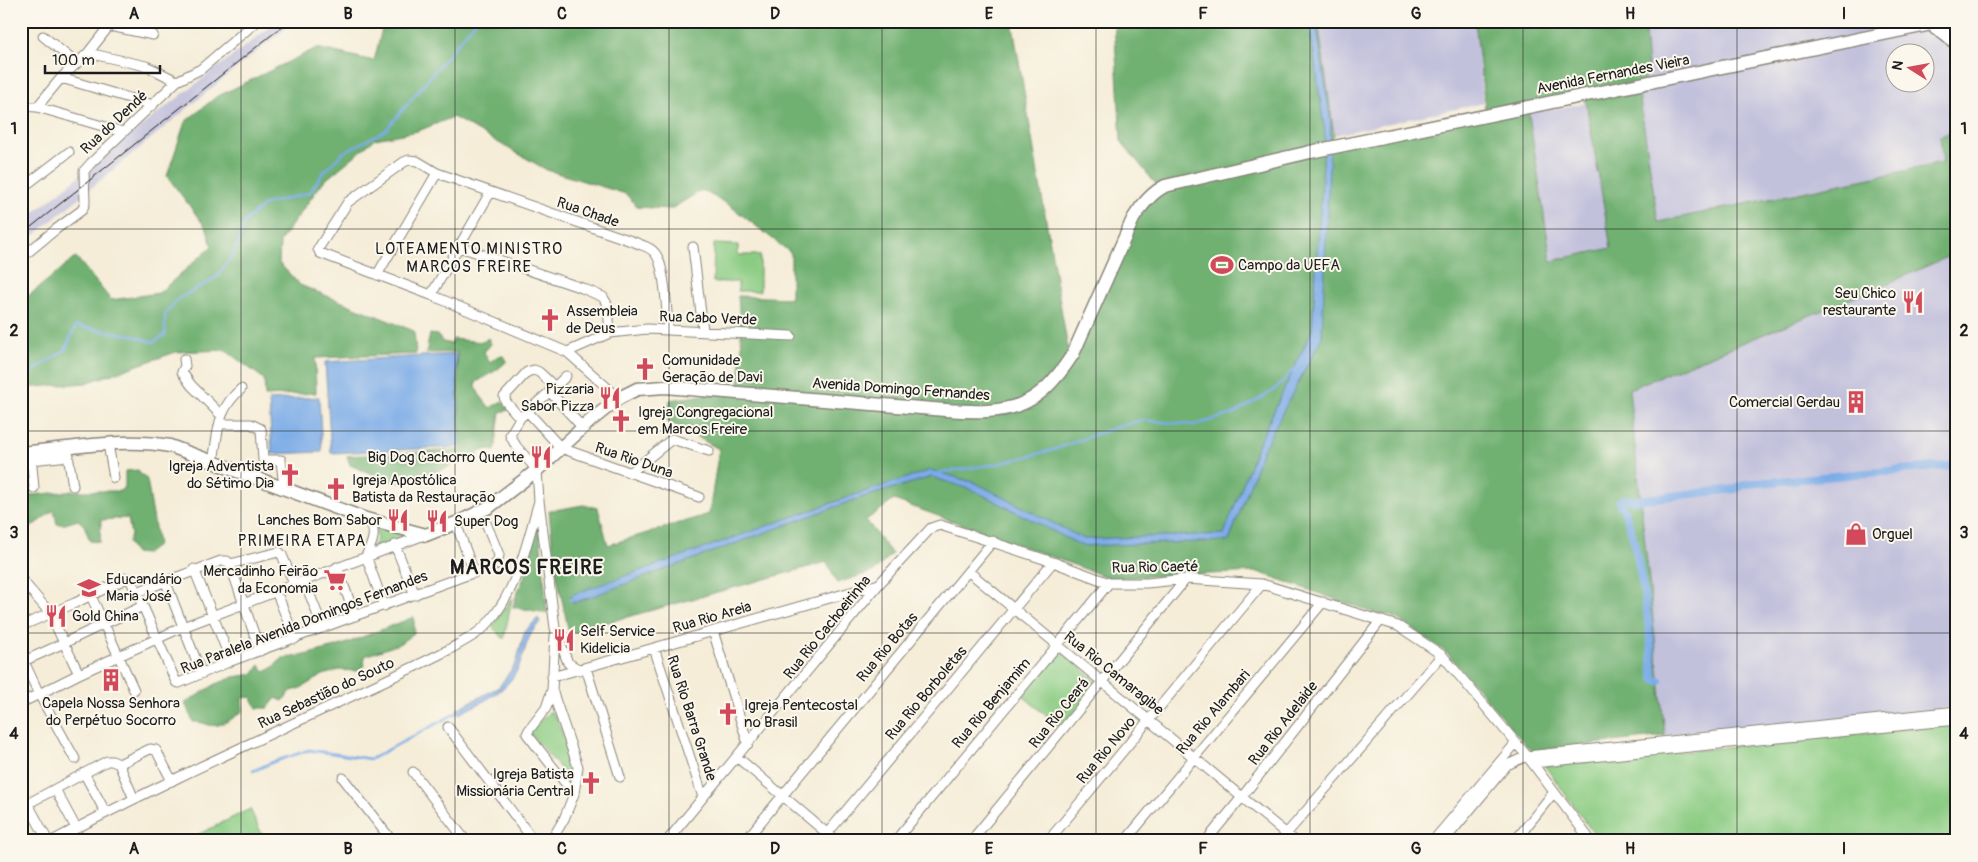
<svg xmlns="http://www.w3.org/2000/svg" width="1978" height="862" font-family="Pangolin,sans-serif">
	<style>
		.industrial { fill: #c2c1dc; fill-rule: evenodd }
		.green { fill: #8bcc83; stroke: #547450 }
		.forest { fill: #70b071; stroke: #466646; fill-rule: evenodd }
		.water { fill: #7cace7; stroke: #4c6482 }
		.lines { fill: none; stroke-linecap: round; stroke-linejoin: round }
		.stream { stroke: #7cace7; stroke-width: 2.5 }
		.canal { stroke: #7cace7; stroke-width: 8 }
		.minor-casing { stroke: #88847a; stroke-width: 11 }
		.secondary-casing { stroke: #88847a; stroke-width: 15 }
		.minor { stroke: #fff; stroke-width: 9 }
		.secondary { stroke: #fff; stroke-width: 12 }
		.tram { stroke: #1c1c1c; stroke-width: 1 }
		.grid { fill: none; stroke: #1c1c1c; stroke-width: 1; stroke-opacity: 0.55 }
		.labels { text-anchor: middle; stroke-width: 4; stroke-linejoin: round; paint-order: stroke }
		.street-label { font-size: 15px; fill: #1c1c1c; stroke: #fbf7ec }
		.poi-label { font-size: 15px; fill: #1c1c1c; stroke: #fbf7ec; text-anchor: start }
		.neighbourhood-label { font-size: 16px; letter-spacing: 1px; fill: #1c1c1c; stroke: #fbf7ec }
		.district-label { font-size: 20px; font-weight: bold; letter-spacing: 1px; fill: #1c1c1c; stroke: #fbf7ec }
		.neatline { fill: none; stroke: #1c1c1c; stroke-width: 2 }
		.grid-label { font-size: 16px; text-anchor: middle; font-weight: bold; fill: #1c1c1c }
	</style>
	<rect width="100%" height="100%" fill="#fbf7ec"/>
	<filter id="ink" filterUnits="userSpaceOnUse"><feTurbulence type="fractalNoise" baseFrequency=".02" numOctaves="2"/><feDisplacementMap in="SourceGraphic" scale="10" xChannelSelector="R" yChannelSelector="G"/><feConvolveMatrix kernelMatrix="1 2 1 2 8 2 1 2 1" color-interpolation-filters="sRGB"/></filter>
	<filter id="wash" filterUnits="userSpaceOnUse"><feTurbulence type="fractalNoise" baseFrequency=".0096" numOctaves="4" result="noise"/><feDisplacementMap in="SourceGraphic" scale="20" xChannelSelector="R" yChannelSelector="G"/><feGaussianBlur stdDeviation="1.12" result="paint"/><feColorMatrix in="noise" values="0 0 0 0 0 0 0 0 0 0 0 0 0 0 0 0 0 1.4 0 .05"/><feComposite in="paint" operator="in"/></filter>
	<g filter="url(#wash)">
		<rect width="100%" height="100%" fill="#f5edd8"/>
		<!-- industrial -->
		<path class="industrial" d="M278,21H295L236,68L21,246V223L158,113Z
			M1318,21H1475L1483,103L1335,135Z
			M1644,21H1952L1957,66V142L1943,163L1658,222L1611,249L1551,262L1529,113L1639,94L1648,66ZM1896,52H1926V82H1896Z
			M1957,242V707L1665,736L1629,389L1875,289L1952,255Z"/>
		<!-- green -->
		<path class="green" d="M714,244L738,245V255H760V291H738V282H713Z
			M376,528L412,535L370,552L377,538Z
			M512,598L504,639L492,627Z
			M1062,651L1099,683L1061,728L1023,696Z
			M549,712H552C562,723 574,766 571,781L529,732Z
			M1957,723V841H1599L1545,766Z
			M250,809L265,841H191L197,835Z"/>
		<!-- forest -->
		<path class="forest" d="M384,21H1012L1068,349L1060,372L1133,219L1159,188L1121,141L1114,21H1318L1334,134L1330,147L1486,116L1475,21H1644L1648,66L1639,94L1658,222L1943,163L1940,136L1957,131V242L1952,255L1875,289L1629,389L1665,736L1531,751L1447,653L1404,623L1389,615L1377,614L1258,572L1110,578L894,500L866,520L892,554L875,571L837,583L827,562L569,633L554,562L549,511L583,505L598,508L608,545L709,514L719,449L666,420L670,400L724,392L738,393L742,349L738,296L791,298V253L729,205L702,190L671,209L637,207L626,194L547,170L453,117L418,131L375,139L323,182L280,241L279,263L300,285L414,331L416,354L315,358L316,393L265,396L264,379L225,350L176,352L86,383L21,388V302L76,257L111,300L159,293L212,246L207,229L167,176L185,122L216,97L317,48L374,61ZM1585,96L1611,248L1551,261L1528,108Z
			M430,334L437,335L443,342L452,344L453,339L483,342L488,338L491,344L484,352L490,362L498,356H503L507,361L498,369L475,383L479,394L490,408L502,401L509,410L500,412L495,451L488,449L478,452L477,460L457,462L444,469L404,483L392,482L350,465L347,456L461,450L457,352L426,353Z
			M138,470L140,474L144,476L147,480L158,545L146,554L134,553L128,542L131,535L128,518L101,520L100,542L90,541L84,525L78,520L65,524H57L54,510L23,533L21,528V496L73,491H120L125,487V471Z
			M538,512L547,613L513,607C516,593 522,583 527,570C533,550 536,531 538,512Z
			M414,617V633L399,644L365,656L364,666L357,671L339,670L323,675L299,689L291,691L283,701L276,698L268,708H257L251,697L242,698L243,711C233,718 221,728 209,725C203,723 200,722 193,722L185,703L216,684L234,677L253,674L260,665L264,672L271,669L283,658L301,656L342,645Z"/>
		<!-- water -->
		<path class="water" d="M1309,21H1316L1331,123L1322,337L1263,450L1229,541L1082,546L975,491L932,477L854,500L574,603L571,595L851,496L931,470L976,483L1084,539L1224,534L1256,449L1312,330L1325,134Z
			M456,354L460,447L331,453L325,362Z
			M319,397L322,452L272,454L269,400Z
			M538,618L540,622C526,637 527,646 520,664C509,692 483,701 459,714L457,709L499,687L516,663L525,631Z"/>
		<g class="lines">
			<!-- stream -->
			<path class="stream" d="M21,379L65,350L76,326L130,335L154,342L165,335V315L178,299L216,278L234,253L245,221L265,204L309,193L323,173L344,152L386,130L476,21
				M937,473L997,464L1053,450L1099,433L1142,420L1194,425L1233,414L1273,391L1298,365
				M569,600L576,598
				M253,771L273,762L309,750L371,759L460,711"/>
			<!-- canal -->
			<path class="canal" d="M1659,681L1654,679L1653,675C1652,644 1637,522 1619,503L1622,499L1636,500L1736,489L1746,484L1957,465"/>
		</g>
	</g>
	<g filter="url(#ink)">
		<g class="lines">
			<defs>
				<path id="minor" d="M110,26L153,35
					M43,36L76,63
					M88,53L146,66L177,81
					M61,78L153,105
					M21,106L37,107L61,78L88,53L113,21
					M37,107L123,132
					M21,189L69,152
					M460,247L582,288L603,297L608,306L610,333
					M693,247L703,330
					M21,258L55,230L82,210L85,203L84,171L91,163L177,81L201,69L257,21
					M377,275L437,173
					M431,295L490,193
					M567,352L610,333L647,329L791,336
					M184,359L185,366L182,372L191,385L221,415
					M555,387L566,376
					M550,392L583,428
					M619,398L567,352L431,295L320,253L318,249L348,202L404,162L409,160L417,161L437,173L637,243C643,246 650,247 654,252C665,262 667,313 668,329
					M527,411L561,448L699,497
					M520,418L506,402L504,397L527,372L534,370L539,372L555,387L520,418L510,435L516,446L537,470L539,501L555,628L568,663L580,670
					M224,424H251L261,429L263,460H281L284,488
					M108,444L114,478
					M67,449L73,486
					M31,456L34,488
					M31,460L69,456
					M213,461C219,430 216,411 241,389
					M21,465L32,464
					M630,473L672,439L709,451
					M366,519C379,529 372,544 366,556L384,606
					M456,523L474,573
					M395,545L415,595
					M230,564L279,552L282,555L294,584
					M337,567L355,616
					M194,569L231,661
					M968,571L1295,841
					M21,579L50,613L64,643L24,661
					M165,580L201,673
					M304,580L323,628
					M276,591L295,639
					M137,592L221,561H227L230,564L260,651
					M21,626L75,603L127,578L130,579L143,606
					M713,631L748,744
					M654,648L703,797
					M21,655L39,694L75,759
					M586,668L620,777
					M79,674L64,643L104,624L91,596
					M552,677L879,584
					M134,690L104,624L143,606L176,682L179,683L231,661L497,564L499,555L486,523
					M552,690L546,708L529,730L527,734L574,794
					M21,703L79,674L183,627L424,535
					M448,727L534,841
					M737,757L836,841
					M1533,763L1957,720
					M119,764L150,749L156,750L172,781
					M119,764L134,799
					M413,772L466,841
					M84,773L106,813
					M343,778L392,841
					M55,789L76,828
					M48,841L29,806V803L107,761H112L119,764
					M52,841C150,789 251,743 352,696C384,681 417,666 448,650C462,642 478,635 489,622C518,589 527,542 539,501
					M551,841L564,819L574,794L578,767L552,690L555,635
					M667,841L879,584L931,528L940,525L1053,562L1109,583H1147L1186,579L1262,584L1398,626L1442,655L1527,756L1591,841
					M745,841L993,541
					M821,841L1053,562
					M895,841L1109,583
					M971,841L1186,579
					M1048,841L1262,584
					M1125,841L1323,602
					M1206,841L1242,797L1381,620
					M1280,841L1442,655
					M1433,841L1515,744
					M1444,841L1507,765L1527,756L1957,711
					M1515,841L1554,792"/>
				<path id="secondary" d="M1936,29L1957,27
					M1938,29L1957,44
					M21,453C70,449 121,437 170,446L366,519L426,535L461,521L489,507L537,470L589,422L619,398L637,389L665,387L945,410C1009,414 1036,411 1073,354L1133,219C1141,206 1151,193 1165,186L1310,152L1946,21"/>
			</defs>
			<!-- minor casing -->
			<use href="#minor" class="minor-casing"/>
			<!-- secondary casing -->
			<use href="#secondary" class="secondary-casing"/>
			<!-- minor -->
			<use href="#minor" class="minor"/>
			<!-- secondary -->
			<use href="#secondary" class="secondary"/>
			<!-- tram -->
			<path class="tram" d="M21,235L289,21"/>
		</g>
	</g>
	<!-- grid -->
	<path class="grid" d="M241,21V841M455,21V841M669,21V841M882,21V841M1096,21V841M1310,21V841M1523,21V841M1737,21V841M21,229H1957M21,431H1957M21,633H1957"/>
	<!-- icons -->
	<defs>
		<symbol id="stadium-bare" viewBox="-9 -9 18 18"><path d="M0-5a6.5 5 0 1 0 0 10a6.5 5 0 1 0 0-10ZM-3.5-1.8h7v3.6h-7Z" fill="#d1495b" stroke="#fbf7ec" stroke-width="2.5" paint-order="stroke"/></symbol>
		<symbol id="restaurant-bare" viewBox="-9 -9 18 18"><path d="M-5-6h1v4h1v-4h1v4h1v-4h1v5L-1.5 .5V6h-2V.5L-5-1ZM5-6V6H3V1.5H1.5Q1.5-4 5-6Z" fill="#d1495b" stroke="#fbf7ec" stroke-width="2.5" paint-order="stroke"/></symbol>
		<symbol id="church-bare" viewBox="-9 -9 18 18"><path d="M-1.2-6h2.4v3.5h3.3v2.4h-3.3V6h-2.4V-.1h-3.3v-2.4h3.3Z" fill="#d1495b" stroke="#fbf7ec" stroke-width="2.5" paint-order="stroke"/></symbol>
		<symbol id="building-bare" viewBox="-9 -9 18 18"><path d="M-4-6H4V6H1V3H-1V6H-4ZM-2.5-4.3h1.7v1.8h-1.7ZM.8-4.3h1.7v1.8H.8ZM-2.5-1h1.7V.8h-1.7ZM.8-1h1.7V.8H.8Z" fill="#d1495b" stroke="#fbf7ec" stroke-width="2.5" paint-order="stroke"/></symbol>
		<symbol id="shop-bare" viewBox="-9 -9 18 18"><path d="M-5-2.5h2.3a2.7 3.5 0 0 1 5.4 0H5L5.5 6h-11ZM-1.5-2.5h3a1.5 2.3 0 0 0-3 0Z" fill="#d1495b" stroke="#fbf7ec" stroke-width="2.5" paint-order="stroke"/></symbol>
		<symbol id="supermarket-bare" viewBox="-9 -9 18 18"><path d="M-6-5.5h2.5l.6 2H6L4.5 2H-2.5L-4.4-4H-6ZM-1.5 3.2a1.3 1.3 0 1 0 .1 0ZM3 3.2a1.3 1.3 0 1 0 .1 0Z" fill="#d1495b" stroke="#fbf7ec" stroke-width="2.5" paint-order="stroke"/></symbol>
		<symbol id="school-bare" viewBox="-9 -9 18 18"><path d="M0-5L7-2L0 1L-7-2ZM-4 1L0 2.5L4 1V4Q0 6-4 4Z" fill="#d1495b" stroke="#fbf7ec" stroke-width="2.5" paint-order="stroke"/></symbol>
	</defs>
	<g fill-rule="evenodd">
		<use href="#stadium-bare" x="1206" y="249" width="32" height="32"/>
		<use href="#restaurant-bare" x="1897" y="286" width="32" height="32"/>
		<use href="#church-bare" x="534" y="304" width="32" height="32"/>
		<use href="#church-bare" x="629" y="353" width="32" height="32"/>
		<use href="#restaurant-bare" x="594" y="382" width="32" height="32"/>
		<use href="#building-bare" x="1840" y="386" width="32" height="32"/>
		<use href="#church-bare" x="605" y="405" width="32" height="32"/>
		<use href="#restaurant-bare" x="525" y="441" width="32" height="32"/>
		<use href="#church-bare" x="274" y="459" width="32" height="32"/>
		<use href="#church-bare" x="320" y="473" width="32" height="32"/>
		<use href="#restaurant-bare" x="382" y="504" width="32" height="32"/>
		<use href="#restaurant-bare" x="421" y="505" width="32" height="32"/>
		<use href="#shop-bare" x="1840" y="518" width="32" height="32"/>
		<use href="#supermarket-bare" x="319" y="564" width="32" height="32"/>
		<use href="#school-bare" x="73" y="572" width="32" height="32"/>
		<use href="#restaurant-bare" x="40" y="600" width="32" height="32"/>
		<use href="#restaurant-bare" x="548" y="624" width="32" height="32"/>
		<use href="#building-bare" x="95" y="664" width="32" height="32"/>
		<use href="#church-bare" x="712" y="698" width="32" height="32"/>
		<use href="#church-bare" x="575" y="767" width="32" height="32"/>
	</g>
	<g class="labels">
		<!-- street labels -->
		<g class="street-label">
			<text transform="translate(1613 74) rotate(-11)" y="5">Avenida Fernandes Vieira</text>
			<text transform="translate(114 122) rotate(-43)" y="5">Rua do Dendé</text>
			<text transform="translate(588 212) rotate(19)" y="5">Rua Chade</text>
			<text transform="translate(708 318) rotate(2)" y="5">Rua Cabo Verde</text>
			<text transform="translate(901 389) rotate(4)" y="5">Avenida Domingo Fernandes</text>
			<text transform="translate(634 460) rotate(19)" y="5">Rua Rio Duna</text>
			<text transform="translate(1155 567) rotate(-1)" y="5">Rua Rio Caeté</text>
			<text transform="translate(712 617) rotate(-16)" y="5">Rua Rio Areia</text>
			<text transform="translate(304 622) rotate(-21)" y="5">Rua Paralela Avenida Domingos Fernandes</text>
			<text transform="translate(827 627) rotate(-51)" y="5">Rua Rio Cachoeirinha</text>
			<text transform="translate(887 647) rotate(-50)" y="5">Rua Rio Botas</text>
			<text transform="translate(1114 673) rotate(39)" y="5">Rua Rio Camaragibe</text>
			<text transform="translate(326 693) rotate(-25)" y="5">Rua Sebastião do Souto</text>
			<text transform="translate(926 693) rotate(-50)" y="5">Rua Rio Borboletas</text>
			<text transform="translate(991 703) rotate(-50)" y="5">Rua Rio Benjamim</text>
			<text transform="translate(1213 712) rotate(-50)" y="5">Rua Rio Alambari</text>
			<text transform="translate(1059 713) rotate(-51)" y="5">Rua Rio Ceará</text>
			<text transform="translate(692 718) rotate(72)" y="5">Rua Rio Barra Grande</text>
			<text transform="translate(1283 723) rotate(-52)" y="5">Rua Rio Adelaide</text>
			<text transform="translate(1106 750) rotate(-50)" y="5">Rua Rio Novo</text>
		</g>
		<!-- poi labels -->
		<g class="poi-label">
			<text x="1238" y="270">Campo da UEFA</text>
			<text x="1896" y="298" text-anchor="end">Seu Chico<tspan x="1896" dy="17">restaurante</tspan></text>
			<text x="566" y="316">Assembleia<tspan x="566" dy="17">de Deus</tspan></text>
			<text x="662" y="365">Comunidade<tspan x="662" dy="17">Geração de Davi</tspan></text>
			<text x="594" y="394" text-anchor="end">Pizzaria<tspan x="594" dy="17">Sabor Pizza</tspan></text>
			<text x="1840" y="407" text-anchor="end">Comercial Gerdau</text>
			<text x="638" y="417">Igreja Congregacional<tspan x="638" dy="17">em Marcos Freire</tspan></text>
			<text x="524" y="462" text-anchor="end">Big Dog Cachorro Quente</text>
			<text x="274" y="471" text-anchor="end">Igreja Adventista<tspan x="274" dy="17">do Sétimo Dia</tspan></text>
			<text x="352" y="485">Igreja Apostólica<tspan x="352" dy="17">Batista da Restauração</tspan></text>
			<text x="382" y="525" text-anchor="end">Lanches Bom Sabor</text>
			<text x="454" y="526">Super Dog</text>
			<text x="1872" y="539">Orguel</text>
			<text x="318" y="576" text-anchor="end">Mercadinho Feirão<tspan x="318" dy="17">da Economia</tspan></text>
			<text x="106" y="584">Educandário<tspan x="106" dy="17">Maria José</tspan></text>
			<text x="72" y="621">Gold China</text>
			<text x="580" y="636">Self Service<tspan x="580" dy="17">Kidelicia</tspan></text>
			<text x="111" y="708" text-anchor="middle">Capela Nossa Senhora<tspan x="111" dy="17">do Perpétuo Socorro</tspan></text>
			<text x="744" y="710">Igreja Pentecostal<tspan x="744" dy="17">no Brasil</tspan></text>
			<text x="574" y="779" text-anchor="end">Igreja Batista<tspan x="574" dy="17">Missionária Central</tspan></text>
		</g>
		<!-- neighbourhood labels -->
		<g class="neighbourhood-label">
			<text x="469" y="254">LOTEAMENTO MINISTRO<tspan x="469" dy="18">MARCOS FREIRE</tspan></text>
			<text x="302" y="546">PRIMEIRA ETAPA</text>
		</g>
		<!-- district labels -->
		<g class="district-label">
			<text x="527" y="574">MARCOS FREIRE</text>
		</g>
	</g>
	<!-- margin -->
	<rect width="1978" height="862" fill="none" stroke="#fbf7ec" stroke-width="55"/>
	<!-- north arrow -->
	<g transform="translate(1910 68) rotate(281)"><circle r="24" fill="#fbf7ec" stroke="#a29f99"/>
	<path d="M0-4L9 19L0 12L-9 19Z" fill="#d1495b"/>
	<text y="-8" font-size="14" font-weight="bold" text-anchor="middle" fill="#1c1c1c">N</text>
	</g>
	<!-- scale -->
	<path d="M45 65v8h115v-8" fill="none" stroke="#1c1c1c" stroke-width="2.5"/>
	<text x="52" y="65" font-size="15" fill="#1c1c1c" stroke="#fbf7ec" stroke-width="4" paint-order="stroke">100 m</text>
	<rect x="28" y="28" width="1922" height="806" class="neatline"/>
	<g class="grid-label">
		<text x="134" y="19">A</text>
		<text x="348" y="19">B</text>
		<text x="562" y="19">C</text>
		<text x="775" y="19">D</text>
		<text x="989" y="19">E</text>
		<text x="1203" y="19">F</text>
		<text x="1416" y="19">G</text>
		<text x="1630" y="19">H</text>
		<text x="1844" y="19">I</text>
		<text x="14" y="134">1</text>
		<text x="1964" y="134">1</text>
		<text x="14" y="336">2</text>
		<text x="1964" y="336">2</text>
		<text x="14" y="538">3</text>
		<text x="1964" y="538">3</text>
		<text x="14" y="739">4</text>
		<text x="1964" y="739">4</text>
		<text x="134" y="854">A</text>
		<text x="348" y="854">B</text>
		<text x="562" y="854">C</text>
		<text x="775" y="854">D</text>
		<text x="989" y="854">E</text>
		<text x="1203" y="854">F</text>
		<text x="1416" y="854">G</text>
		<text x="1630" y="854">H</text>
		<text x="1844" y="854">I</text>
	</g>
</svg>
